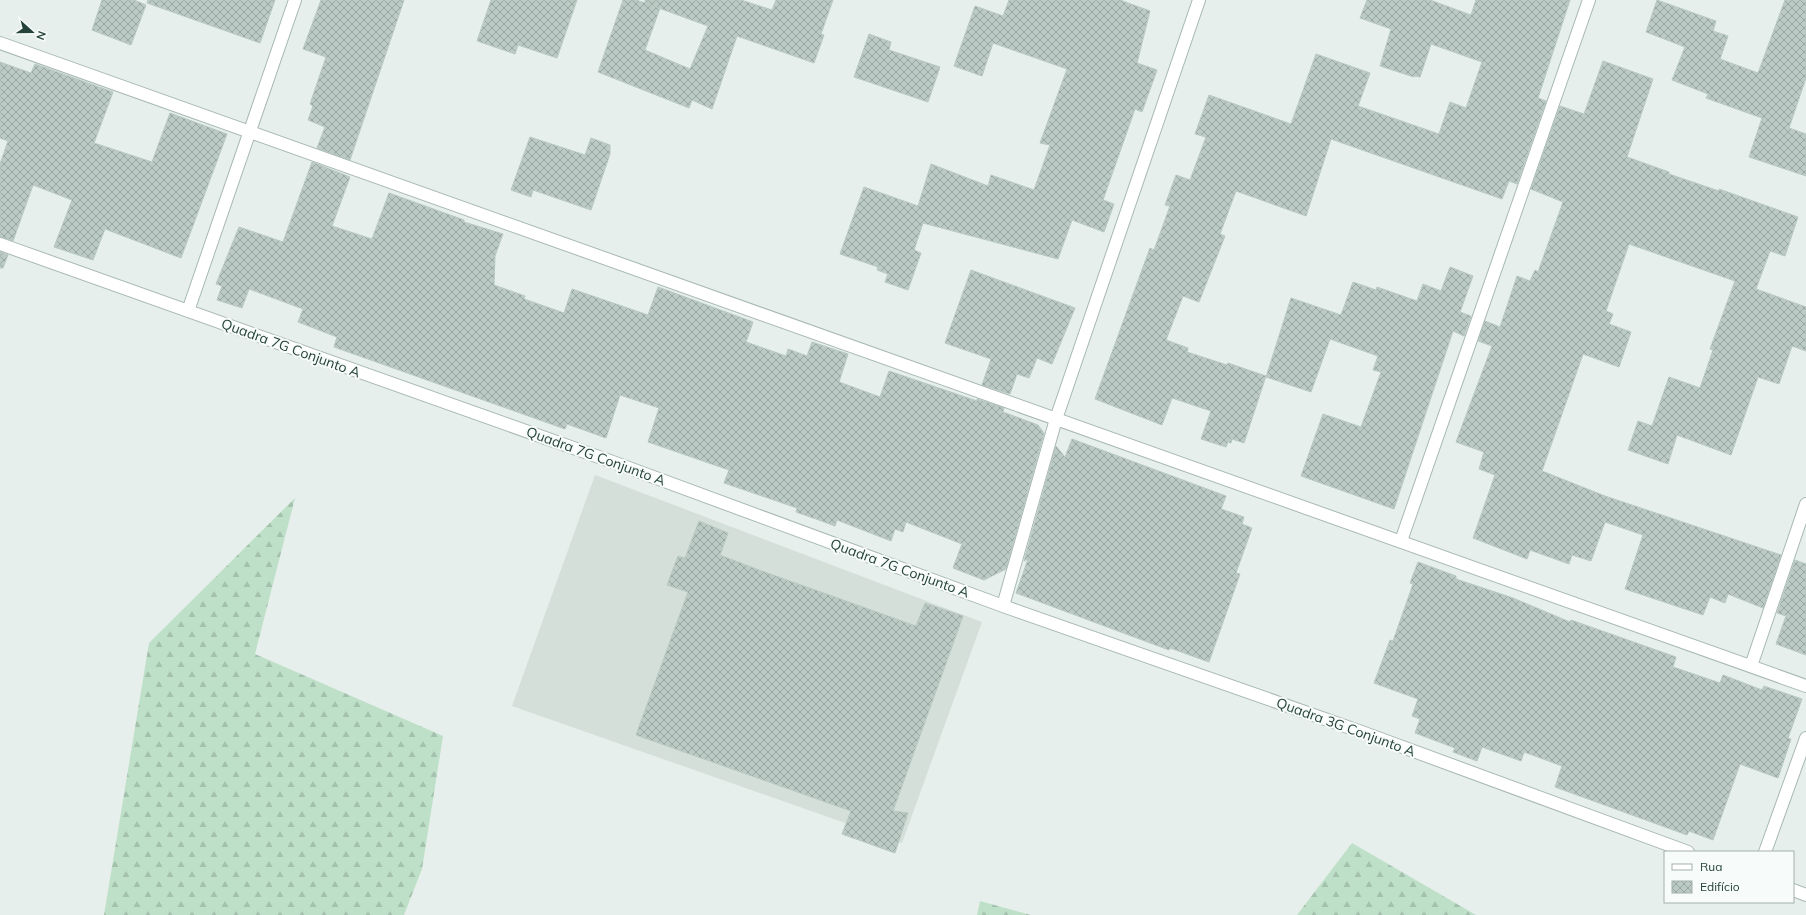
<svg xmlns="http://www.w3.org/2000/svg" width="1806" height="915" font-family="Mulish,sans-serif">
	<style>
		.built { fill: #d4dfda }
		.forest { fill: url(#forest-firs) }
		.building { fill: url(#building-cross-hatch); stroke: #b8c9c2 }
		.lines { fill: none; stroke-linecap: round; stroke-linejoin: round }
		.street-casing { stroke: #a8b8b2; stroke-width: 14 }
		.street { stroke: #fff; stroke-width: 12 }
		.labels { text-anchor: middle; stroke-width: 4; stroke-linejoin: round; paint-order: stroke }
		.street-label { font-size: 14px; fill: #24423a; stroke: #f7fbf9 }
	</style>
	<defs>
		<pattern id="forest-firs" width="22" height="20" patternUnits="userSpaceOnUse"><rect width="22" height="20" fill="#bfe0c8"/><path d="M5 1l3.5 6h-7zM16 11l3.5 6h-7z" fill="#a4c1ad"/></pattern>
		<pattern id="building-cross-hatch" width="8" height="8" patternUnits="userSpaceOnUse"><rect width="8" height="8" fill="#bbcac4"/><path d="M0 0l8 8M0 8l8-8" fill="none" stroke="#98a6a0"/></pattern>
	</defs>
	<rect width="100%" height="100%" fill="#e6efeb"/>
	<!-- built -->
	<path class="built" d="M595,475L982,622L902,843L512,706Z"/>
	<!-- forest -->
	<path class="forest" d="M295,498L255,654L443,736L422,869L404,915H104L149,643Z
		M1352,843L1476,915H1297Z
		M980,901L1031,915H977Z"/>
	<!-- building -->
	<path class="building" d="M102,0H134L146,5L131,45L92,30Z
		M148,0H275L260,43L147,3Z
		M321,0H404L350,160L317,148L325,127L308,120L313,106L310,104L326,57L303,49Z
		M491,0H577L557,58L518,45L515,54L477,41Z
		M623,0H636L660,8L645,50L690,69L708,26L645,3V0H741L772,10L776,0H833L821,34L824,35L814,63L737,36L712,109L692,100L689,108L598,72Z
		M1009,0H1120L1150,11L1137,63L1157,70L1142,112L1135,109L1103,200L1114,204L1104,232L1072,220L1058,259L923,223L914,250L921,253L908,290L885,282L888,274L877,270L878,267L840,254L864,187L918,206L931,164L988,186L991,175L1034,190L1050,145L1040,143L1067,69L993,43L982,76L954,66L975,6L1003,16Z
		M1367,0H1430L1471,15L1476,0H1570L1538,98L1546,101L1517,184L1509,181L1502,199L1331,139L1306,216L1236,191L1220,234L1225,236L1199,302L1183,296L1166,340L1188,348L1187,352L1227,365L1228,363L1266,376L1244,443L1232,439L1231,443L1228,442L1226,447L1201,439L1211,411L1172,398L1162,425L1095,399L1139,278L1150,248L1154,250L1170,206L1165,205L1176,175L1190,180L1206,137L1195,134L1209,95L1291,124L1316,54L1370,73L1358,106L1439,134L1450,102L1466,108L1482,62L1431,44L1420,77L1415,76L1414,77L1380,66L1391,29L1360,18Z
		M1657,0L1716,21L1713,31L1728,36L1720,59L1758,73L1785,0H1806V78L1789,128L1806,134V176L1749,157L1762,118L1706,98L1708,94L1672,80L1685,47L1646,32Z
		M869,34L891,42L889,50L940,67L928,102L854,77Z
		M1603,61L1653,79L1627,157L1669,172V174L1719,191V189L1798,217L1785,256L1770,251L1756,289L1806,307V351L1792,346L1779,384L1758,377L1731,455L1677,435L1668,464L1628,450L1638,421L1652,426L1669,377L1700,388L1713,350L1710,349L1735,281L1629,244L1606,311L1613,314L1609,324L1631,332L1619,367L1583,354L1542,471L1605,496L1781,555L1763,608L1728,594L1725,603L1710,597L1703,615L1625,589L1643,535L1605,522L1591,561L1572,555L1569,564L1530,550L1527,559L1473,538L1495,475L1479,469L1484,452L1456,442L1492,346L1478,341L1485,321L1500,327L1517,276L1530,281L1535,270L1538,272L1563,202L1531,189L1560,106L1584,114Z
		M0,62L31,73L35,64L113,92L94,143L152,162L170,113L227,134L181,258L105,229L93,260L54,247L72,200L33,185L13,241L0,237V164L8,141L0,138Z
		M530,137L585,155L591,138L610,145V154L591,210L533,190L531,197L511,190Z
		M312,162L350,177L332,226L372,239L389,193L464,220V222L503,234L495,256L494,285L525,296L524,299L564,313L572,289L648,315L658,287L753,322L746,342L786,356L788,349L807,356L812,342L848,354L839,382L880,397L889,371L977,401V399L1004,408L1003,412L1038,425L1044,433L1006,569L984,580L953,568L962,544L906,522L903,532L895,529L891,541L837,520L835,526L816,519L796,512L797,508L724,483L729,470L648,442L659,408L620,395L606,438L567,424L565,429L334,347L337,337L298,322L303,309L249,289L242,308L217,300L222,286L216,284L239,227L283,242Z
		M0,252L8,255L3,268H0Z
		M1450,267L1473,276L1460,312L1471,316L1464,336L1453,331L1394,509L1301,476L1323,414L1361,427L1381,372L1373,370L1378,356L1330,339L1311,392L1266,377L1291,298L1341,315L1353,282L1376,290L1377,287L1417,301L1423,284L1441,291Z
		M971,270L1075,308L1052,364L1037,358L1029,378L1017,374L1010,394L982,385L991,359L945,343Z
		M1072,439L1226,496L1221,509L1244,517L1242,524L1252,528L1236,573L1240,574L1209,662L1170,648L1169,650L1016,593L1028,559L1024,561L1056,446L1065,457Z
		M699,521L728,533L720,555L759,570L916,626L925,603L963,616L893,811L908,813L895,853L842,834L851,811L636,735L688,592L667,585L678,556L685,558Z
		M1795,560L1806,564V655L1776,644L1786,616L1777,613Z
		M1418,562L1456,576V579L1513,598L1570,622L1571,620L1676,657L1673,667L1720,683L1723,675L1762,690L1764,686L1802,699L1788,738L1791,739L1778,778L1740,764L1713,840L1689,831L1687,835L1555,787L1562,766L1524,752L1521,761L1482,747L1477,761L1453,752L1455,748L1415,733L1420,719L1412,716L1418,699L1374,683L1390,640L1393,641L1413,584L1410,583Z"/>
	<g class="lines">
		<defs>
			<path id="street" d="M0,43L1806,686
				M0,244L610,461L1003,606L1359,731L1688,852
				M188,311L295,0
				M1401,541L1589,0
				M1003,606L1056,419L1199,0
				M1751,666L1806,504
				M1765,852L1806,738
				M1793,890L1806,895"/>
		</defs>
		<!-- street casing -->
		<use href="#street" class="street-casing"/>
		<!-- street -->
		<use href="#street" class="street"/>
	</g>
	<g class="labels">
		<!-- street labels -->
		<g class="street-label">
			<text transform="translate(291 348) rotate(20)" y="5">Quadra 7G Conjunto A</text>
			<text transform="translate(596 456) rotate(20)" y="5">Quadra 7G Conjunto A</text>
			<text transform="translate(900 568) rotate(20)" y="5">Quadra 7G Conjunto A</text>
			<text transform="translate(1346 727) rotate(20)" y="5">Quadra 3G Conjunto A</text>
		</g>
	</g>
	<!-- legend -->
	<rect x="1664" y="851" width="130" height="52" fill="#f7fbf9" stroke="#a3b1ad"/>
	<rect x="1672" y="864" width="20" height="6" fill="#ffffff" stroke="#a3b1ad"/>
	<text x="1700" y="871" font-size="12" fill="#24423a">Rua</text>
	<rect x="1672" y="881" width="20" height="12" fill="url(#building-cross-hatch)" stroke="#a3b1ad"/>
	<text x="1700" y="891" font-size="12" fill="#24423a">Edifício</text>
	<!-- north arrow -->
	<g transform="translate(32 32) rotate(111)" stroke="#f7fbf9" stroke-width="3" paint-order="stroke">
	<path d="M0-3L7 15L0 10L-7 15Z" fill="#24423a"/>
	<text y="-6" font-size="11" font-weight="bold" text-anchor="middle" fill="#24423a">N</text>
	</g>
</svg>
